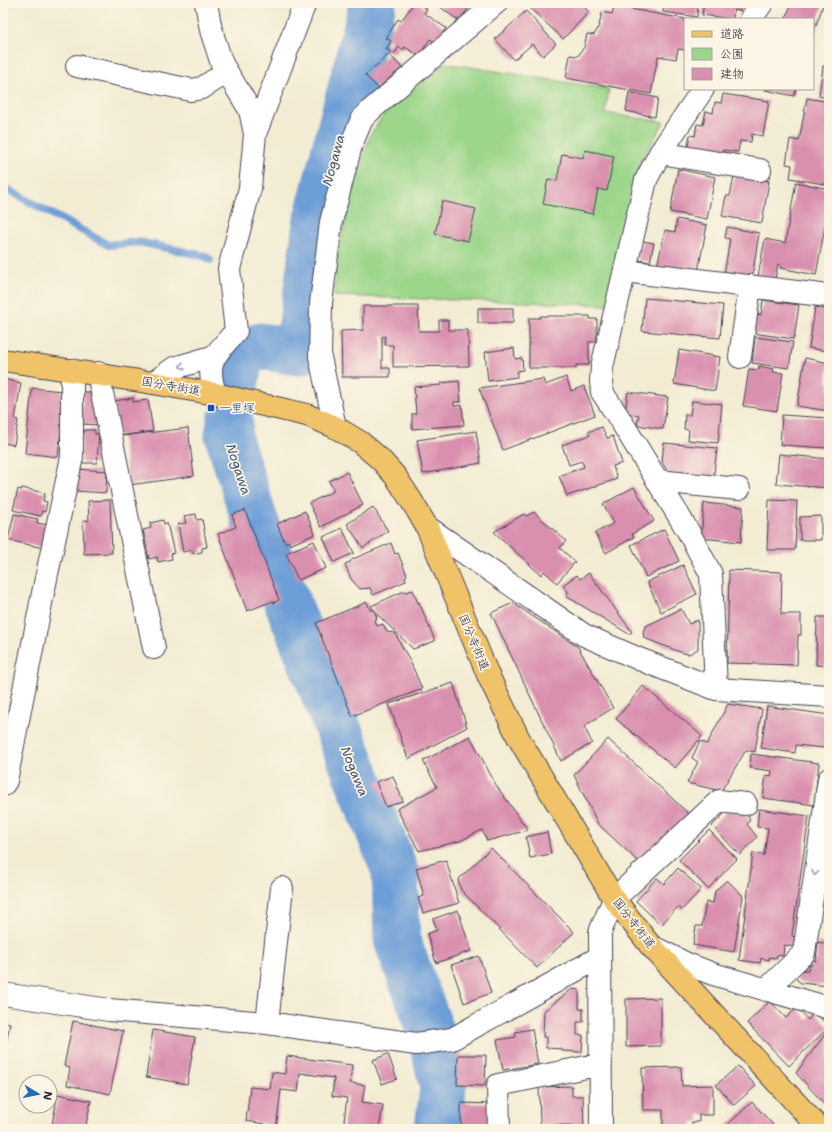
<svg xmlns="http://www.w3.org/2000/svg" width="832" height="1132" font-family="'Shantell Sans','Klee One',sans-serif">
	<style>
		.green { fill: #9cd68a; stroke: #5f7c62 }
		.lines { fill: none; stroke-linecap: round; stroke-linejoin: round }
		.stream { stroke: #6d9ed7; stroke-width: 8 }
		.river { stroke: #6d9ed7; stroke-width: 47 }
		.building { fill: #d98fae }
		.minor-casing { stroke: #414052; stroke-width: 24 }
		.major-casing { stroke: #414052; stroke-width: 24 }
		.minor { stroke: #fff; stroke-width: 22 }
		.major { stroke: #f1c369; stroke-width: 22 }
		.oneway { stroke: #9c9ca7 }
		.transit-dot { fill: #1a4fb4; stroke: #fcf5e5; stroke-width: 1.5 }
		.labels { text-anchor: middle; stroke-width: 3.5; stroke-linejoin: round; paint-order: stroke }
		.street-label { font-size: 12px; fill: #22223b; stroke: #fcf5e5 }
		.transit-label { font-size: 12px; fill: #164399; stroke: #fcf5e5; text-anchor: start }
		.water-label { font-size: 13px; font-style: italic; fill: #405479; stroke: #fcf5e5 }
	</style>
	<rect width="100%" height="100%" fill="#fcf5e5"/>
	<filter id="ink" filterUnits="userSpaceOnUse"><feTurbulence type="fractalNoise" baseFrequency=".025" numOctaves="2"/><feDisplacementMap in="SourceGraphic" scale="8" xChannelSelector="R" yChannelSelector="G"/><feConvolveMatrix kernelMatrix="1 2 1 2 8 2 1 2 1" color-interpolation-filters="sRGB"/></filter>
	<filter id="wash" filterUnits="userSpaceOnUse"><feTurbulence type="fractalNoise" baseFrequency=".012" numOctaves="4" result="noise"/><feDisplacementMap in="SourceGraphic" scale="16" xChannelSelector="R" yChannelSelector="G"/><feGaussianBlur stdDeviation="0.9" result="paint"/><feColorMatrix in="noise" values="0 0 0 0 0 0 0 0 0 0 0 0 0 0 0 0 0 1.4 0 .05"/><feComposite in="paint" operator="in"/></filter>
	<g filter="url(#wash)">
		<rect width="100%" height="100%" fill="#f3ecd3"/>
		<!-- green -->
		<path class="green" d="M445,63L609,89L605,113L664,122L639,165L609,305L334,296L339,246L356,176L371,134L385,113Z"/>
		<g class="lines">
			<!-- stream -->
			<path class="stream" d="M3,187L108,245L139,242L205,256L210,260
				M239,350L240,356"/>
			<!-- river -->
			<path class="river" d="M236,381L240,356L260,346L298,352L317,219L373,3
				M230,422L228,436L255,521L395,871L397,940L428,1023L443,1087L438,1129"/>
		</g>
		<g id="blocks">
			<!-- building -->
			<path class="building" d="M414,3H418L427,9L424,13L446,28L436,43L430,39L419,56L405,47L403,50L399,47L394,54L386,49L391,41L386,38L398,19L401,21Z
				M435,3H472L459,21Z
				M534,3H580L589,12L563,39L530,8Z
				M637,3H653L652,7Z
				M664,3H698L697,17L663,12Z
				M704,3H749L748,12L734,10L733,19L702,15Z
				M791,3H827L826,6L823,5L813,34V19H786Z
				M614,6L685,19V50L678,49L676,59L658,56L651,94L566,78L570,55L578,56L584,47L587,34L594,35L599,26L602,12L612,14Z
				M526,11L556,44L543,56L532,44L514,60L495,39Z
				M389,54L402,68L378,88L365,75Z
				M823,66L829,67V98L819,96Z
				M765,89H796L794,96L765,90Z
				M629,92L658,98L655,117L626,111Z
				M723,94L769,101L763,136L752,134L751,142L740,141L738,152L723,150L721,157L687,151L690,135L695,136L697,124L703,125L706,111L713,113L715,102L721,103Z
				M807,98L829,102V185L790,178L792,165L786,164L790,139L799,141Z
				M585,150L614,156L607,191L598,189L593,214L543,204L548,179L557,181L562,154L583,158Z
				M678,169L715,177L707,219L670,212Z
				M734,176L769,181L762,223L722,216L726,196H730Z
				M796,182L829,189V205L816,275L780,268L781,265L778,264L775,279L758,276L765,239L785,243Z
				M442,201L476,209L468,241L435,234Z
				M677,219L707,225L698,271L657,267L665,230L675,232Z
				M727,227L759,233L752,277L724,275L730,239L725,238Z
				M642,241L654,243L650,262L638,260Z
				M645,298L723,305L720,338L642,331Z
				M763,300L799,305L794,339L753,333L756,314L761,315Z
				M363,306H418L419,331H439V320H448V330H468L469,366L393,367V345H385V336L382,337V368H390V377H342L341,331L363,330Z
				M815,307L829,310V331L826,351L809,348Z
				M478,308H513V323H478Z
				M540,316H590V319H597V342H589V365H576V368H529V318H540Z
				M755,337L793,342L789,368L752,363Z
				M514,348L515,359L522,358L523,370L517,371V377L488,381L485,352Z
				M679,350L720,357L715,391L674,384Z
				M805,358L829,363L827,382H829V411L797,406Z
				M759,366L774,369L773,372L783,373L777,411L743,406L749,369L759,370Z
				M566,377L571,391L584,386L595,415L503,450L479,388L543,379L545,385Z
				M3,379L21,383L15,419L18,420L14,445L3,443Z
				M459,381L461,402H454V406L462,405L464,425L412,429V414H416L414,387L441,385V383Z
				M32,388L62,391L64,401L58,457L25,453Z
				M83,392H93L101,425L81,424Z
				M628,392L668,397L663,429L637,425L639,415L625,413Z
				M133,398V402L148,400L153,431L119,436L114,401Z
				M692,401L722,404L718,443L688,440L689,430L684,429L685,415H690Z
				M782,415L829,418V448L780,445Z
				M602,427L607,438L613,436L622,463L613,466L617,479L567,496L559,476L584,467L582,461L569,465L562,445L590,435L588,432Z
				M188,428L194,476L129,485L122,436Z
				M85,430H95V434H99L97,463H81L82,433H84Z
				M476,431L481,463L423,474L417,440Z
				M664,443L717,448L713,481L671,477L662,462Z
				M779,454L829,459V488L776,484Z
				M76,469L107,471L106,493L75,491Z
				M347,472L363,505L321,527L309,503L334,491L329,481Z
				M634,487L654,521L632,534L634,537L606,553L595,533L614,523L603,504Z
				M22,488L45,493L43,501L47,502L45,512L42,511L41,516L13,510L18,489L21,490Z
				M110,500L112,553L84,554L83,521L89,520L88,501Z
				M769,500L797,501L795,550H767Z
				M704,503L743,507L741,542L701,538Z
				M373,507L388,531L363,548L347,524Z
				M245,510L279,600L274,603L273,601L247,611L218,534L236,527L232,515Z
				M305,511L315,534L290,545L288,541L285,543L277,524Z
				M534,512L566,541L560,548L575,562L557,583L544,571L541,575L494,532L524,514L526,516Z
				M14,514L38,519L37,523L48,525L43,548L8,540Z
				M196,514L197,520L202,519L207,547L202,548V552L193,554L192,550L183,552L178,524L186,523L184,516Z
				M821,516V540H800V517Z
				M163,520L164,524L167,523L174,553L171,554L172,559L158,562L157,557L149,559L143,530L151,528L150,523Z
				M342,528L354,553L334,562L323,537Z
				M664,529L679,561L646,577L631,545Z
				M314,541L326,568L298,580L286,553Z
				M391,543L395,554L398,553L407,575L405,577L406,581L373,595L370,588L360,589L351,579L345,564L350,562L353,559Z
				M683,565L697,594L661,612L647,582Z
				M729,570L782,572L781,614H801V635H798L797,665L727,663Z
				M589,573L632,632L629,634L566,596L568,592L563,585L577,575L580,579Z
				M413,590L418,603L419,602L435,641L413,649L379,616L371,606L404,591L406,592Z
				M367,602L370,610H374L377,618L375,620L377,626L383,624L387,632L395,633L411,663L422,689L352,716L316,623Z
				M513,603L578,647L613,708L584,726L592,743L561,761L491,613Z
				M681,609L689,624L698,620V649L689,654L683,653L644,638L643,631L646,626Z
				M817,617H829V666L816,665Z
				M453,683L467,727L408,759L389,704Z
				M643,686L702,736L675,768L616,719Z
				M728,704L762,709L755,752L746,750L721,791L687,783L698,762L692,758L700,741L707,744Z
				M767,706L829,715L824,748L796,745L795,753L761,748Z
				M470,736L496,785L528,830L487,841L482,830L460,841L419,851L397,809L437,787L423,761Z
				M608,739L691,816L642,865L598,824L574,775Z
				M751,754L819,763L814,805L763,798L766,775L771,776L772,771L750,768Z
				M393,776L403,801L386,807L376,782Z
				M729,809L745,811L750,820L747,824L757,837L740,855L712,826Z
				M759,809L809,816L792,936L801,939L800,948L784,945L783,956L777,955L776,958L769,957V960L761,958L760,963L739,960L753,853L764,855L768,828L757,827Z
				M709,830L737,859L708,889L679,860Z
				M547,832L551,854L530,858L526,837Z
				M491,848L574,932L537,968L461,890L458,880Z
				M446,860L459,903L423,913L418,898L424,896L416,868Z
				M827,865L829,866V898H823Z
				M678,868L701,889L682,910L678,907L661,925L636,901L657,878L664,884Z
				M727,880L743,896L734,952L693,945L696,926H702L706,902L713,903L715,891Z
				M458,910L471,951L436,963L427,934L437,930L433,919Z
				M818,942L829,944V986L801,983L797,980L795,975L798,971L808,970L809,965L811,966L812,960L816,961Z
				M479,956L491,993L464,1003L451,965Z
				M572,989L579,990V1009H583V1022H577V1035H583L582,1052L562,1051V1049L546,1048V1037H543L544,1011Z
				M661,998V1046L626,1047V999Z
				M770,1001L786,1018L797,1008L808,1020L815,1012L829,1027L789,1066L747,1023Z
				M73,1021L123,1031L110,1094L67,1085L70,1068L64,1066Z
				M3,1022L10,1023L4,1054H3Z
				M532,1029L538,1064L503,1070L497,1040L516,1037L515,1032Z
				M829,1029V1109L796,1073Z
				M153,1030L195,1037L187,1084L146,1077Z
				M388,1054L397,1079L382,1084L373,1060Z
				M458,1055H486L485,1086L457,1085Z
				M287,1056L352,1065L350,1083L365,1085L362,1102L383,1105L379,1129H343L347,1098L332,1096L334,1078L300,1073L298,1092L281,1090L276,1129H264L265,1124L246,1121L250,1087L270,1089L272,1072L285,1074Z
				M738,1066L756,1086L734,1105L716,1085Z
				M681,1067L682,1086L713,1085V1115H699V1122H692V1129H663V1110H643L642,1068Z
				M572,1086V1096H583L584,1129H571V1125H540L539,1087Z
				M58,1094L91,1101L85,1129H51Z
				M752,1102L777,1129H723Z
				M461,1103L492,1104L491,1129H461Z"/>
		</g>
	</g>
	<g filter="url(#ink)">
		<use href="#blocks" fill-opacity="0" stroke="#414052" stroke-width="1"/>
		<g class="lines">
			<defs>
				<path id="minor" d="M206,3L211,30L222,64L250,110L255,134
					M751,19L762,3
					M77,66L191,90L202,88L227,72
					M703,89L660,153L646,180L602,367L601,381L602,392L621,421L688,531L711,574L716,689
					M660,153L760,170
					M625,271L829,296
					M740,357L750,286
					M98,373L154,648
					M153,383L174,368L215,356
					M215,394C205,359 214,357 236,331L229,269L250,188L255,134L305,3
					M335,427L320,357L321,303L331,222L351,145L362,119L372,109L496,3
					M658,481L739,489
					M427,527L584,635L639,659L716,689L829,696
					M3,785L6,781L43,593L72,457V370
					M651,946L687,964L713,974L829,1008
					M766,990L804,953L829,779
					M3,994L109,1010L267,1023L416,1044L452,1039L600,957
					M267,1023L282,888
					M499,1129L498,1085L601,1064
					M601,1129L600,932L614,899L719,801L746,804"/>
				<path id="major" d="M3,360L153,383L215,394L307,415L335,427L360,442L380,459L396,477L411,500L427,527L488,675L518,737L614,899L650,945L820,1129"/>
			</defs>
			<!-- minor casing -->
			<use href="#minor" class="minor-casing"/>
			<!-- major casing -->
			<use href="#major" class="major-casing"/>
			<!-- minor -->
			<use href="#minor" class="minor"/>
			<!-- major -->
			<use href="#major" class="major"/>
		</g>
		<!-- one-way arrows -->
		<defs><path id="oneway-chevron" d="M-2-3.5L2.5 0L-2 3.5" fill="none" stroke-width="1.6" stroke-linecap="round" stroke-linejoin="round"/></defs>
		<g class="oneway">
			<use href="#oneway-chevron" transform="translate(182 366) rotate(163)"/>
			<use href="#oneway-chevron" transform="translate(815 873) rotate(98)"/>
		</g>
	</g>
	<!-- markers -->
	<rect class="transit-dot" x="207" y="404" width="8" height="8" rx="2"/>
	<g class="labels">
		<!-- street labels -->
		<g class="street-label">
			<text transform="translate(171 386) rotate(10)" y="4">国分寺街道</text>
			<text transform="translate(474 642) rotate(67)" y="4">国分寺街道</text>
			<text transform="translate(634 923) rotate(52)" y="4">国分寺街道</text>
		</g>
		<!-- transit labels -->
		<g class="transit-label">
			<text x="219" y="412">一里塚</text>
		</g>
		<!-- water labels -->
		<g class="water-label">
			<text transform="translate(333 160) rotate(-75)" y="5">Nogawa</text>
			<text transform="translate(239 469) rotate(72)" y="5">Nogawa</text>
			<text transform="translate(355 771) rotate(68)" y="5">Nogawa</text>
		</g>
	</g>
	<!-- margin -->
	<rect width="832" height="1132" fill="none" stroke="#fcf5e5" stroke-width="16"/>
	<!-- legend -->
	<rect x="684" y="18" width="130" height="72" fill="#fcf5e5" stroke="#a5a1a1"/>
	<rect x="692" y="31" width="20" height="6" fill="#f1c369" stroke="#a5a1a1"/>
	<text x="720" y="38" font-size="12" fill="#22223b">道路</text>
	<rect x="692" y="48" width="20" height="12" fill="#9cd68a" stroke="#a5a1a1"/>
	<text x="720" y="58" font-size="12" fill="#22223b">公園</text>
	<rect x="692" y="68" width="20" height="12" fill="#d98fae" stroke="#a5a1a1"/>
	<text x="720" y="78" font-size="12" fill="#22223b">建物</text>
	<!-- north arrow -->
	<g transform="translate(38 1094) rotate(100)"><circle r="19" fill="#fcf5e5" stroke="#a5a1a1"/>
	<path d="M0-3L7 15L0 10L-7 15Z" fill="#1f6fb2"/>
	<text y="-6" font-size="11" font-weight="bold" text-anchor="middle" fill="#22223b">N</text>
	</g>
</svg>
